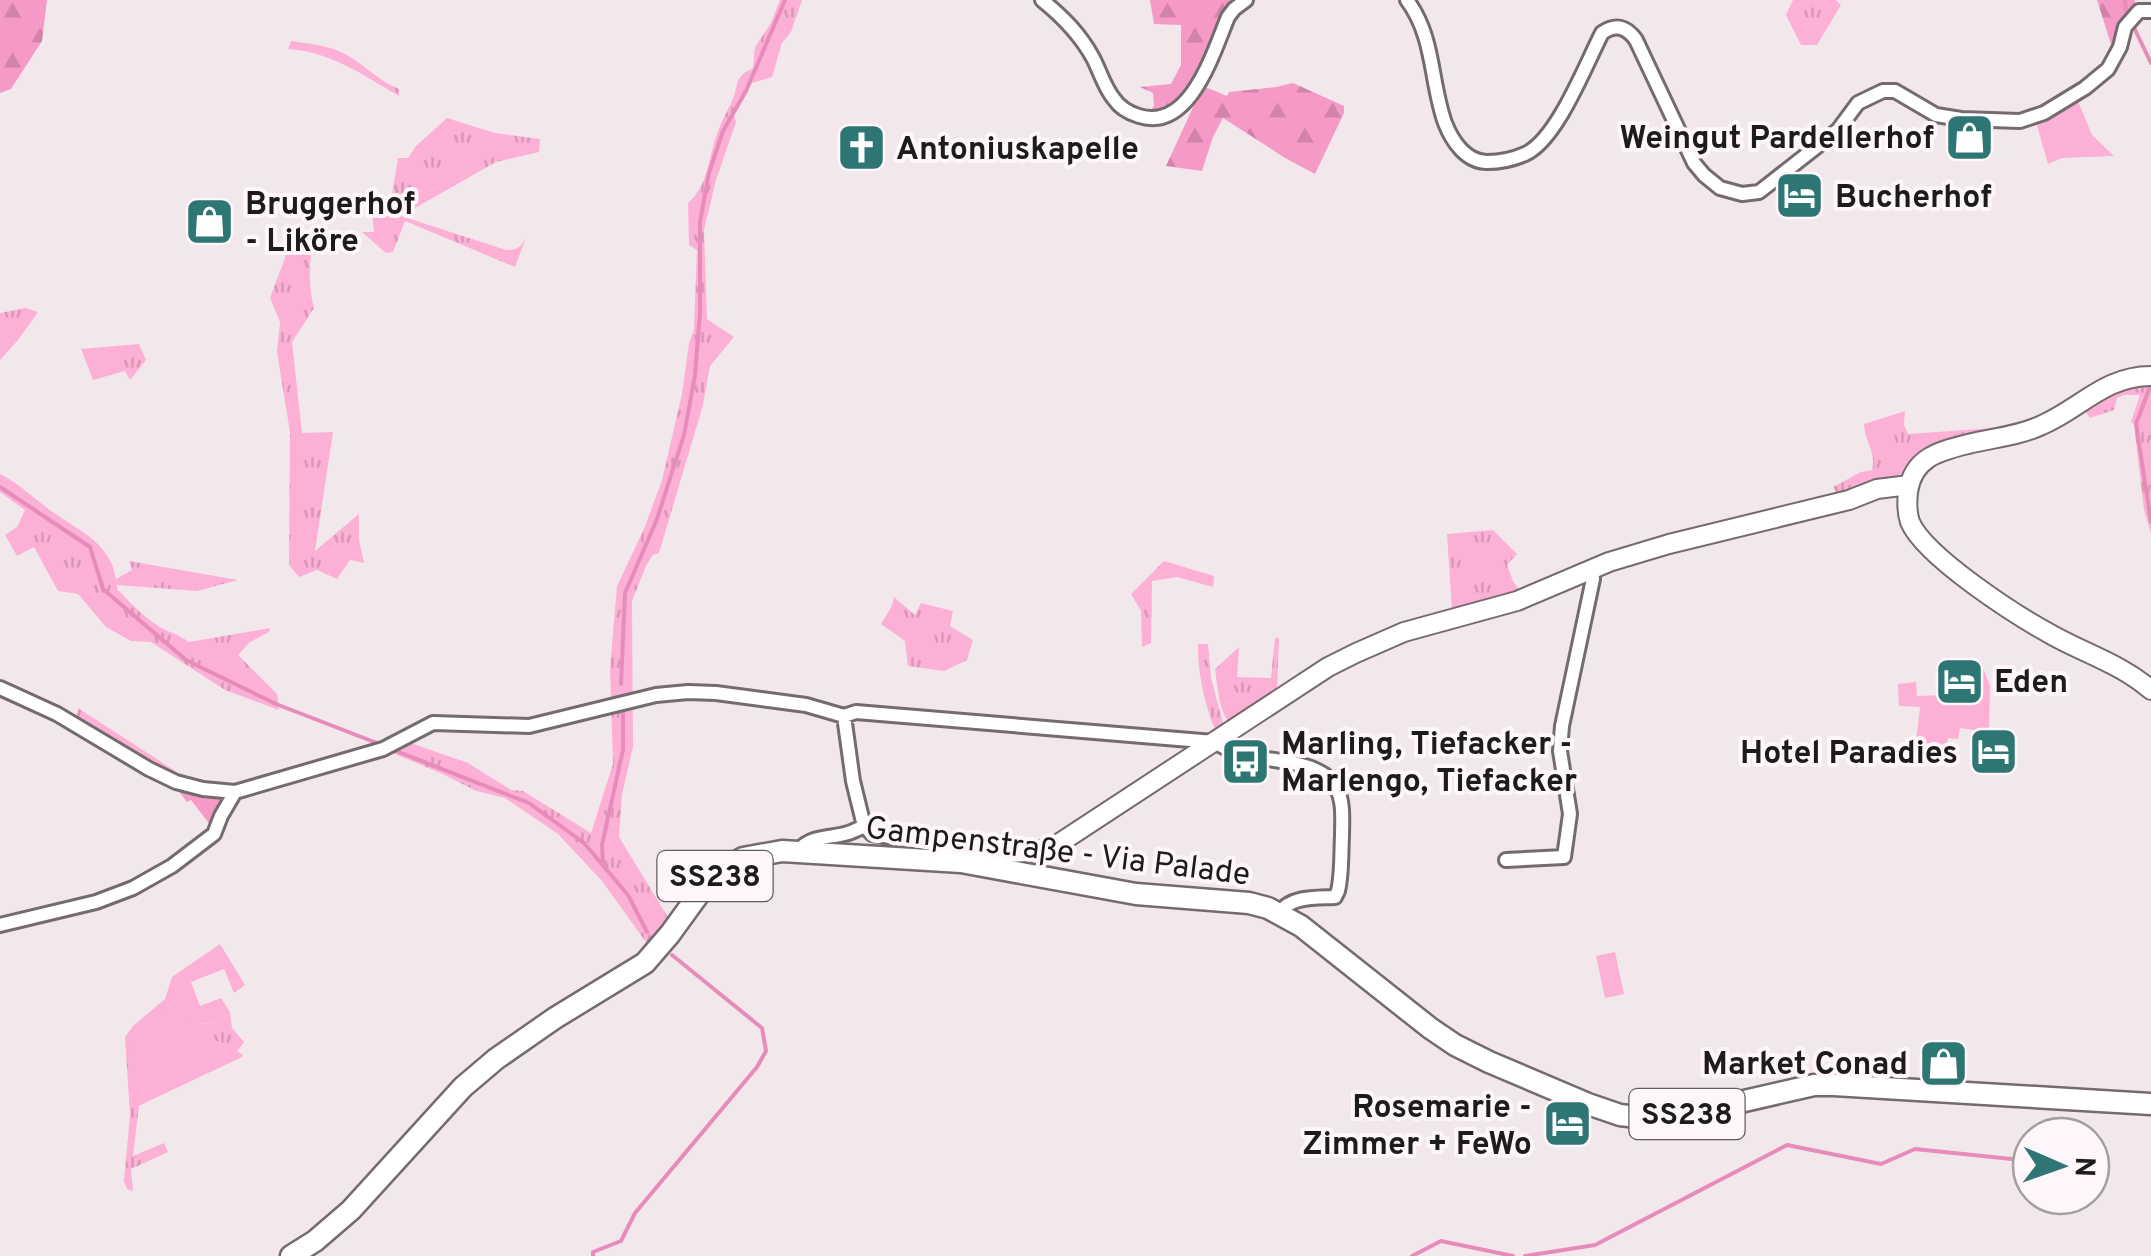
<svg xmlns="http://www.w3.org/2000/svg" width="2151" height="1256" font-family="Overpass,sans-serif">
	<style>
		.grass { fill: url(#grass-tufts) }
		.forest { fill: url(#forest-firs) }
		.green { fill: #fcb0d5 }
		.lines { fill: none; stroke-linecap: round; stroke-linejoin: round }
		.stream { stroke: #e78cba; stroke-width: 4 }
		.minor-casing { stroke: #736b6e; stroke-width: 18 }
		.tertiary-casing { stroke: #736b6e; stroke-width: 22 }
		.primary-casing { stroke: #736b6e; stroke-width: 25 }
		.minor { stroke: #fff; stroke-width: 12 }
		.tertiary { stroke: #fff; stroke-width: 18 }
		.primary { stroke: #fff; stroke-width: 20 }
		.labels { text-anchor: middle; stroke-width: 8; stroke-linejoin: round; paint-order: stroke }
		.shield { fill: #fef6fa; stroke: #615d5f; stroke-width: 2.5 }
		.shield-label { font-size: 30px; font-weight: bold; fill: #1e1b1c }
		.poi-label { font-size: 32px; font-weight: bold; fill: #1e1b1c; stroke: #fef6fa; text-anchor: start }
		.street-label { font-size: 32px; fill: #1e1b1c; stroke: #fef6fa }
	</style>
	<defs>
		<pattern id="grass-tufts" width="24" height="20" patternUnits="userSpaceOnUse" patternTransform="scale(2.5)"><rect width="24" height="20" fill="#fcb0d5"/><path d="M3 7l-1-3M5 7V3M7 7l1-3M15 17l-1-3M17 17v-4M19 17l1-3" fill="none" stroke="#d897b6"/></pattern>
		<pattern id="forest-firs" width="22" height="20" patternUnits="userSpaceOnUse" patternTransform="scale(2.5)"><rect width="22" height="20" fill="#f599c7"/><path d="M5 1l3.5 6h-7zM16 11l3.5 6h-7z" fill="#d283aa"/></pattern>
	</defs>
	<rect width="100%" height="100%" fill="#f2e8ec"/>
	<!-- grass -->
	<path class="grass" d="M780,0H802L791,32L782,43L772,77L752,83L733,114L736,122L716,180L704,230L707,319L734,337L710,366L703,405L659,553L653,555L646,566L632,601L633,747L622,794L619,837L669,919L648,945L602,881L558,834L505,798L476,791L445,775L383,749L402,740L468,763L511,790L523,791L591,833L613,764L610,669L617,586L644,529L662,480L682,394L689,343L694,329L697,250L689,245L688,203C708,186 708,160 716,137C720,124 727,112 733,99C739,83 734,77 753,68L755,47L771,23Z
		M1793,0H1836L1841,5L1817,45H1801L1786,15Z
		M291,41C309,44 329,45 345,54C364,64 378,81 399,89V96C365,76 329,51 288,49Z
		M447,118L495,133L540,139L539,152L496,162L401,216L506,250C517,250 521,248 526,237L515,267L405,221L393,252L386,253L362,232H374L372,211L380,214L392,195L398,158H408L416,146Z
		M314,232C310,259 307,282 314,308L292,342L302,433L333,432L315,551L359,514V540L364,563L350,560L337,579L317,570L299,577L289,565L290,432L277,352L280,322L270,298L285,258L290,234Z
		M25,308L38,312L18,340L0,360V313Z
		M139,344L146,360L130,380L125,371L93,380L81,349Z
		M2140,386L2151,387V534L2144,510L2134,424L2131,422L2140,395H2124L2117,398L2114,410L2090,418L2086,412L2111,395Z
		M1905,411L1904,425L1908,434L1994,428V432L1930,447L1914,459L1904,473L1874,486L1838,495L1833,487L1861,472L1872,470C1877,453 1864,440 1864,424Z
		M0,474C18,483 30,495 46,507C74,529 110,540 116,579L132,570L129,561L238,580L197,591L117,585V589C131,603 143,617 160,627C170,633 178,634 189,642L270,628L269,632L250,642L238,655L277,694L279,710L225,690L151,642L131,641L106,627L78,594L58,591L34,547L17,556L5,535L17,527L25,510L0,492Z
		M1493,530L1517,554L1507,565L1513,581L1521,592L1452,610L1447,534Z
		M1164,561L1214,576L1213,587L1177,577L1152,581L1151,643L1142,647L1141,611L1131,594Z
		M894,597L915,615L921,603L953,611L950,626L973,640L967,660L944,671L908,666L905,641L881,624L892,606Z
		M1275,638H1279L1277,693L1229,722C1218,709 1218,687 1215,669L1239,647L1237,677L1271,678Z
		M1198,644H1208L1211,678L1226,734L1219,739C1206,711 1197,674 1198,644Z
		M78,708L203,789L176,782L76,724Z
		M165,999C192,1019 199,1036 230,1012L232,1028L244,1042L237,1051L243,1055L242,1057L163,1008L129,1036L132,1108L139,1106L133,1156L164,1143L168,1152L131,1169L133,1191L127,1189L124,1181L130,1115L125,1037L133,1026Z"/>
	<!-- forest -->
	<path class="forest" d="M0,0H47L42,41L11,89L0,93Z
		M1150,0H1246L1241,3L1198,84L1227,96L1229,92L1276,87L1293,83L1344,106V113L1315,174L1285,158L1223,118L1213,137L1202,171L1166,166L1195,103L1186,101L1145,118L1154,106L1153,93L1140,87L1171,84L1181,65V25L1154,24Z
		M2097,0H2135V10L2127,14L2115,57Z
		M174,785L235,792L211,826L191,800L187,802Z"/>
	<!-- green -->
	<path class="green" d="M2078,101L2092,135L2114,156L2062,158L2048,164L2036,122Z
		M1984,670L1990,686L1989,732L1960,728L1958,739L1948,738L1945,761L1914,758L1920,707L1899,706L1898,684L1916,682L1917,696L1974,694L1973,671Z
		M220,944L245,985L234,993L224,969L191,982L200,1006L221,998L230,1012C199,1036 191,1019 165,999L172,977Z
		M1615,952L1624,994L1605,998L1596,956Z
		M163,1007L242,1057L132,1109L128,1037Z"/>
	<g class="lines">
		<!-- stream -->
		<path class="stream" d="M2125,0L2126,11L2151,63
			M2150,387L2136,424L2151,522
			M0,487L90,547L103,589L186,660L276,704L382,745
			M621,684L625,593L657,519L684,435L695,375L700,313V222L709,173L723,131L746,91L785,0
			M391,749L529,803L584,843L628,895L647,932
			M603,866L602,845L623,750V713
			M593,1256V1252L621,1241L635,1213L757,1067L766,1051L762,1028L672,955
			M1412,1256L1441,1241L1513,1256
			M1525,1256L1595,1245L1787,1145L1881,1164L1915,1149L2031,1161"/>
		<defs>
			<path id="minor" d="M1042,0C1063,17 1080,34 1093,58C1100,71 1104,87 1114,99C1120,108 1129,113 1139,116C1190,132 1213,53 1228,17L1234,9L1246,0
				M1407,0C1435,38 1430,81 1445,123C1452,141 1466,162 1487,162C1499,162 1514,159 1525,154C1557,140 1586,64 1602,33C1615,24 1626,26 1636,40L1694,163L1704,175L1720,188L1742,194L1759,192L1838,130L1858,103L1883,91H1895L1936,115L1961,119L2020,121L2044,113L2085,88L2108,69L2120,47L2125,27L2139,11H2151
				M0,688L57,714L149,769L176,782L203,789L235,792L383,749L433,723L529,726L656,695L688,692L716,693L806,705L844,716L856,712L1214,742C1223,747 1233,752 1243,755C1271,762 1322,759 1337,789C1344,803 1342,821 1342,836C1341,854 1342,874 1338,891L1335,897C1315,898 1291,896 1279,913
				M844,716L853,781L864,826
				M798,851C811,835 829,839 848,833C849,833 863,827 864,826L872,834L963,849
				M1506,860L1564,857L1570,814L1560,751L1562,726L1593,579L1592,569
				M0,925L96,902L133,888L172,866L214,834L221,816L235,792"/>
			<path id="tertiary" d="M2151,376C2105,376 2081,408 2042,425C2019,436 1992,438 1968,444C1940,451 1913,457 1908,492C1907,501 1907,513 1910,522C1925,557 2017,616 2052,635C2086,654 2121,664 2151,690
				M961,862L963,849C994,851 1025,857 1055,846L1328,667L1356,653L1404,632L1517,601L1609,562L1669,544L1849,500L1877,489L1909,485"/>
			<path id="primary" d="M291,1256L315,1241L351,1210L463,1087L496,1059L555,1018L645,963L670,934L707,883L726,868L743,858L782,851L961,862L1136,894L1249,903L1268,908L1301,926L1430,1028L1455,1045L1489,1062L1588,1104L1620,1115L1654,1119L1692,1113L1814,1085H1834L2151,1104"/>
		</defs>
		<!-- minor casing -->
		<use href="#minor" class="minor-casing"/>
		<!-- tertiary casing -->
		<use href="#tertiary" class="tertiary-casing"/>
		<!-- primary casing -->
		<use href="#primary" class="primary-casing"/>
		<!-- minor -->
		<use href="#minor" class="minor"/>
		<!-- tertiary -->
		<use href="#tertiary" class="tertiary"/>
		<!-- primary -->
		<use href="#primary" class="primary"/>
	</g>
	<!-- icons -->
	<defs>
		<symbol id="shop-square" viewBox="-11 -11 22 22"><rect x="-9" y="-9" width="18" height="18" rx="4" fill="#2d7673" stroke="#fef6fa"/><path d="M-5-2.5h2.3a2.7 3.5 0 0 1 5.4 0H5L5.5 6h-11ZM-1.5-2.5h3a1.5 2.3 0 0 0-3 0Z" fill="#fff"/></symbol>
		<symbol id="church-square" viewBox="-11 -11 22 22"><rect x="-9" y="-9" width="18" height="18" rx="4" fill="#2d7673" stroke="#fef6fa"/><path d="M-1.2-6h2.4v3.5h3.3v2.4h-3.3V6h-2.4V-.1h-3.3v-2.4h3.3Z" fill="#fff"/></symbol>
		<symbol id="hotel-square" viewBox="-11 -11 22 22"><rect x="-9" y="-9" width="18" height="18" rx="4" fill="#2d7673" stroke="#fef6fa"/><path d="M-6-4.5h1.5V1H6V5H4.5V3h-9V5H-6ZM-4 0a1.8 1.8 0 1 1 3.6 0ZM.5 0V-2.5h3Q6-2.5 6 0Z" fill="#fff"/></symbol>
		<symbol id="bus-square" viewBox="-11 -11 22 22"><rect x="-9" y="-9" width="18" height="18" rx="4" fill="#2d7673" stroke="#fef6fa"/><path d="M-5-6H5V4H4V6H2V4H-2V6H-4V4H-5ZM-3.5-4V0h7V-4ZM-3.5 1.2v1.5H-2V1.2ZM2 1.2v1.5H3.5V1.2Z" fill="#fff"/></symbol>
	</defs>
	<g fill-rule="evenodd">
		<use href="#shop-square" x="1942" y="110" width="55" height="55"/>
		<use href="#church-square" x="834" y="120" width="55" height="55"/>
		<use href="#hotel-square" x="1772" y="168" width="55" height="55"/>
		<use href="#shop-square" x="182" y="194" width="55" height="55"/>
		<use href="#hotel-square" x="1932" y="654" width="55" height="55"/>
		<use href="#hotel-square" x="1966" y="724" width="55" height="55"/>
		<use href="#bus-square" x="1218" y="734" width="55" height="55"/>
		<use href="#shop-square" x="1916" y="1036" width="55" height="55"/>
		<use href="#hotel-square" x="1540" y="1096" width="55" height="55"/>
	</g>
	<g class="labels">
		<!-- shield labels -->
		<g class="shield">
			<rect x="657.5" y="851" width="115" height="50" rx="8"/>
			<rect x="1629.5" y="1089" width="115" height="50" rx="8"/>
		</g>
		<g class="shield-label">
			<text x="715" y="886">SS238</text>
			<text x="1687" y="1124">SS238</text>
		</g>
		<!-- poi labels -->
		<g class="poi-label">
			<text x="1934" y="148" text-anchor="end">Weingut Pardellerhof</text>
			<text x="896" y="159">Antoniuskapelle</text>
			<text x="1835" y="207">Bucherhof</text>
			<text x="245" y="214">Bruggerhof<tspan x="245" dy="37">- Liköre</tspan></text>
			<text x="1994" y="692">Eden</text>
			<text x="1281" y="754">Marling, Tiefacker -<tspan x="1281" dy="37">Marlengo, Tiefacker</tspan></text>
			<text x="1958" y="763" text-anchor="end">Hotel Paradies</text>
			<text x="1908" y="1074" text-anchor="end">Market Conad</text>
			<text x="1532" y="1117" text-anchor="end">Rosemarie -<tspan x="1532" dy="37">Zimmer + FeWo</tspan></text>
		</g>
		<!-- street labels -->
		<g class="street-label">
			<text transform="translate(1058 850) rotate(7)" y="11">Gampenstraße - Via Palade</text>
		</g>
	</g>
	<!-- north arrow -->
	<g transform="translate(2061 1166) rotate(92)"><circle r="48" fill="#fef6fa" stroke="#a49ea1" stroke-width="2.5"/>
	<path d="M0-8L18 38L0 25L-18 38Z" fill="#2d7673"/>
	<text y="-15" font-size="28" font-weight="bold" text-anchor="middle" fill="#1e1b1c">N</text>
	</g>
</svg>
